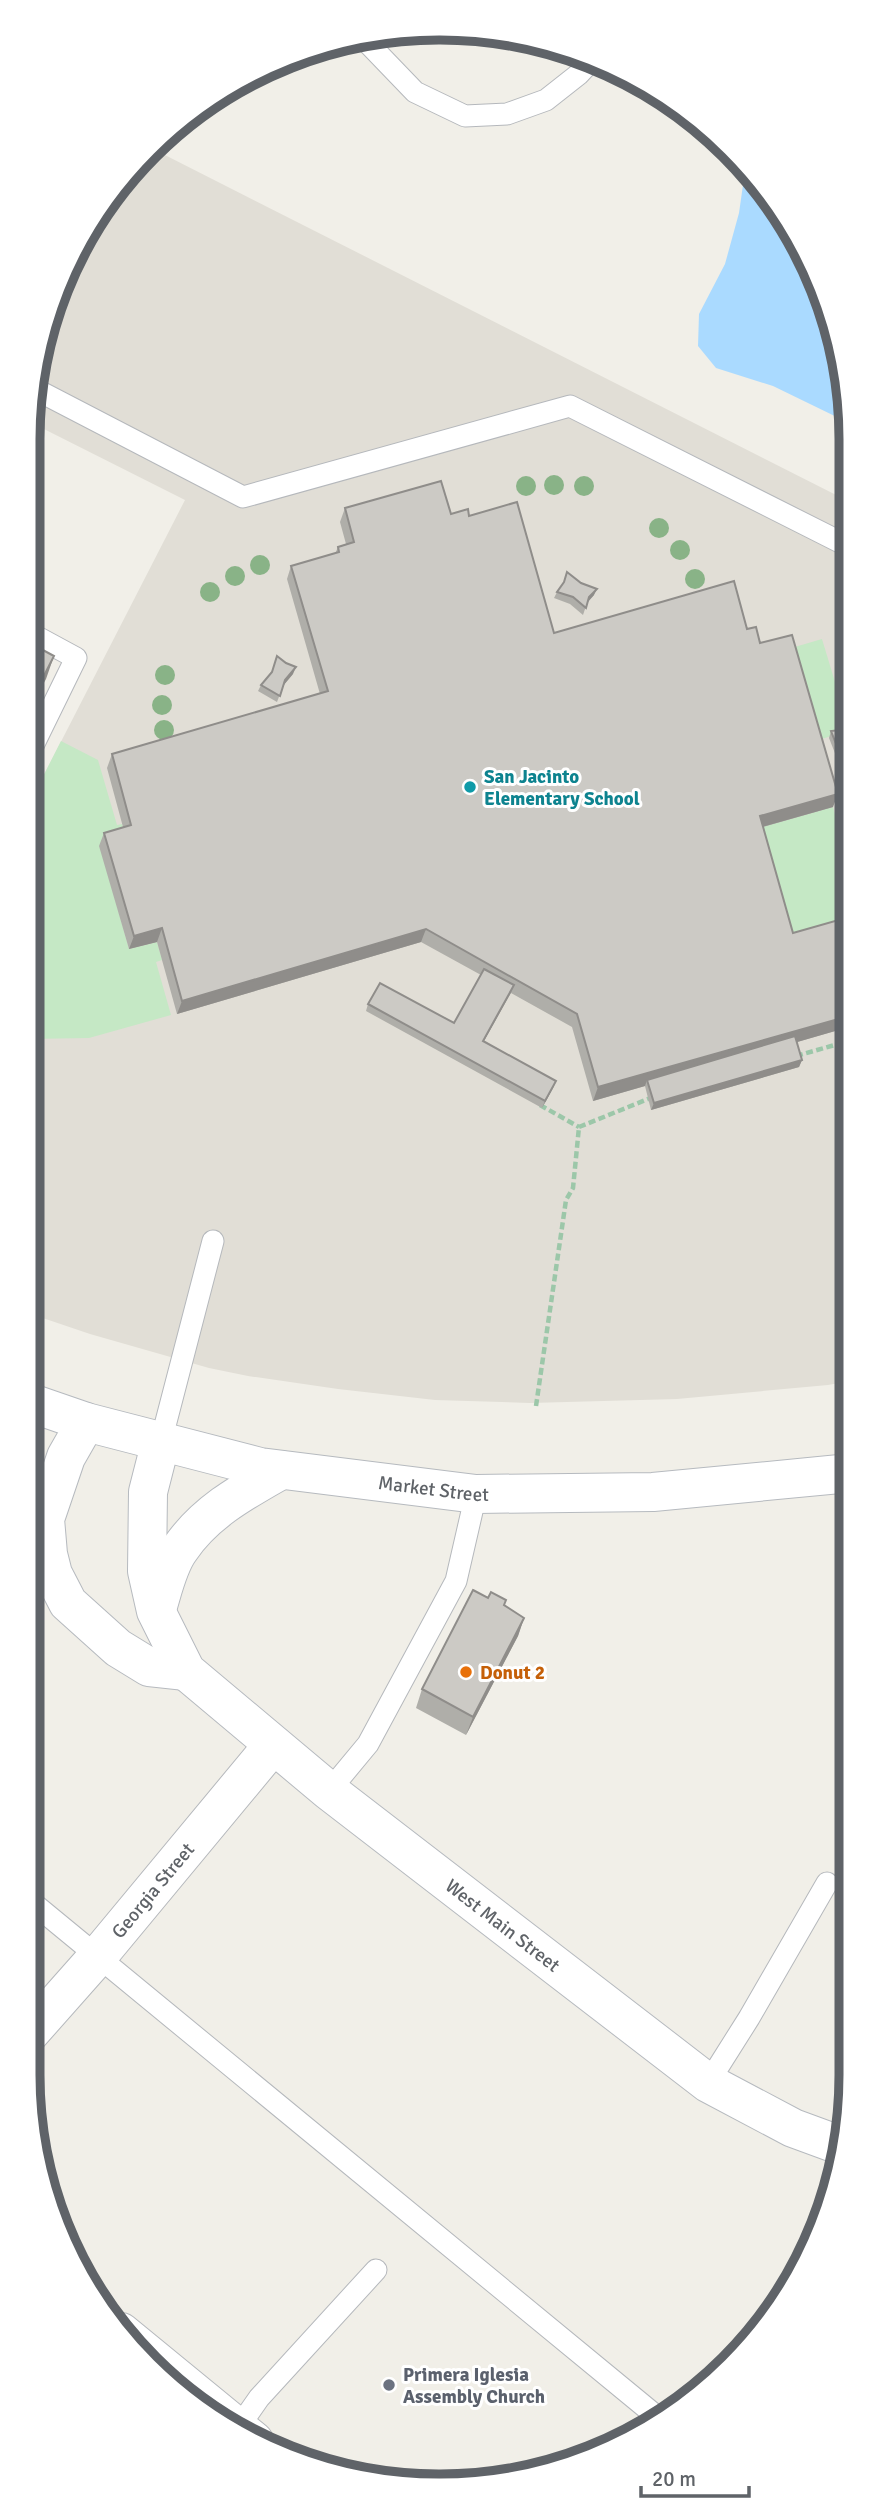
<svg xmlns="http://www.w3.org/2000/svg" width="879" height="2514" font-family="Signika,sans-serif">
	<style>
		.education { fill: #e1ded6 }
		.green { fill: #c5e8c5 }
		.water { fill: #aadaff }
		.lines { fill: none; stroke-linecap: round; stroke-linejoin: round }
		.service-casing { stroke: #b5b8bc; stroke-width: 23 }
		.minor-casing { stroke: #b5b8bc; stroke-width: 40 }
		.secondary-casing { stroke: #b6babf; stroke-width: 40 }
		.path { stroke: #9cc7a9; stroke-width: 4.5; stroke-dasharray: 7 3.5; stroke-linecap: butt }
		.service { stroke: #fff; stroke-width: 21 }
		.minor { stroke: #fff; stroke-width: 38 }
		.secondary { stroke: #fff; stroke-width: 38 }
		.tree { fill: #89b387 }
		.wall { fill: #afaea9 }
		.shaded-wall { fill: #8f8d8a }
		.building { fill: #cccac5; stroke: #8f8d8a; stroke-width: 2 }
		.culture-dot { fill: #0f9aa8; stroke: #fff; stroke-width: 2.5 }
		.food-dot { fill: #e8710a; stroke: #fff; stroke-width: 2.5 }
		.worship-dot { fill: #6b7280; stroke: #fff; stroke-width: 2.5 }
		.labels { text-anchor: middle; stroke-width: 6; stroke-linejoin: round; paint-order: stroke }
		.culture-label { font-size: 19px; font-weight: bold; fill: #0d838f; stroke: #fff; text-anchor: start }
		.street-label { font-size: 19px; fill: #5f6368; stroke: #fff }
		.food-label { font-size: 19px; font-weight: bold; fill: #c56008; stroke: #fff; text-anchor: start }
		.worship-label { font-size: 19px; font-weight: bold; fill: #5b616d; stroke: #fff; text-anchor: start }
		.rim { fill: none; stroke: #5f6368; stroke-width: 9 }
	</style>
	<rect width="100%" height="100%" fill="#f1efe8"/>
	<!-- education -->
	<path class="education" d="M157,151L848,501L850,1381L828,1385L677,1399L530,1403L435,1400L338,1389L248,1376L209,1368L90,1334L28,1313V806L185,500L30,422L42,333L113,189Z"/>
	<!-- green -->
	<path class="green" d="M822,639L848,725V731L815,741L788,649Z
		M61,741L98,760L117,825L122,824L126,838L100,846L129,949L157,942L162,960L156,962L171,1015L89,1038L28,1039V806Z
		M833,807L848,861L849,929L789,946L755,829Z"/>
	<!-- water -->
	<path class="water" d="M743,185L764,191L809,258L847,385V422L773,386L716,368L698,346L699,314L725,264L739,213Z"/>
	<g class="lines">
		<defs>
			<path id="service" d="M364,39L415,92L465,116L507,114L546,100L579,74L591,61
				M35,389L243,497L570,406L848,546
				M28,632L76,658L28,756
				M161,1441L213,1241
				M329,1791L368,1744L456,1581L476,1494
				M28,1899L661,2420
				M708,2083L749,2018L827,1883
				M238,2428L259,2398L376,2270"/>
			<g id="minor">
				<path id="s1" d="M28,2035L98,1956L273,1745"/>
				<path d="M121,2332L254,2441"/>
			</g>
			<g id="secondary">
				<path id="s2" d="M28,1402L86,1422L260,1467L476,1494L653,1492L850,1473"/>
				<path d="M86,1422L66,1457L45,1519L48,1554L53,1574L68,1603L118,1648L149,1667L186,1671"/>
				<path id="s3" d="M161,1441L148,1492L147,1571L156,1611L186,1671L329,1791L708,2083L793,2128L842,2146"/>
				<path d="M157,1609C163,1590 168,1565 180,1549C205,1512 244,1491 281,1470"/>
			</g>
		</defs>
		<!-- service casing -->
		<use href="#service" class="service-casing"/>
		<!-- minor casing -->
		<use href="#minor" class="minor-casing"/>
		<!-- secondary casing -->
		<use href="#secondary" class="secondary-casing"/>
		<!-- path -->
		<path class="path" d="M796,1056L849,1041
			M540,1105L579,1127
			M579,1127L653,1097
			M536,1406L566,1200L573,1188L579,1127"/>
		<!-- service -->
		<use href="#service" class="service"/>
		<!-- minor -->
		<use href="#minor" class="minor"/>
		<!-- secondary -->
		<use href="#secondary" class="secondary"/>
	</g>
	<!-- trees -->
	<g class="tree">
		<circle cx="554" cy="485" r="10"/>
		<circle cx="526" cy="486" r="10"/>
		<circle cx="584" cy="486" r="10"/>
		<circle cx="659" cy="528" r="10"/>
		<circle cx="680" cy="550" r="10"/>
		<circle cx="260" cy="565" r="10"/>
		<circle cx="235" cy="576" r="10"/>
		<circle cx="695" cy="579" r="10"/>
		<circle cx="210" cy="592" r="10"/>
		<circle cx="165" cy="675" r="10"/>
		<circle cx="162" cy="705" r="10"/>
		<circle cx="164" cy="730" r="10"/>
	</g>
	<!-- wall -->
	<path class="wall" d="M345,508L469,516L554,633L747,629L760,643L833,807L763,827L793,933L849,917V1027L797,1042L802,1060L799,1067L651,1110L645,1086L593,1101L572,1027L511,993L484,1041L556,1081L553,1088L542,1108L366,1011L368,1004L454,1023L481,975L421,942L177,1014L157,942L129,949L99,846L104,833L123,827L107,768L112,754L320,694L287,579L291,566L335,554L338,547L346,544L340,522Z
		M557,592L594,595L587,603L583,615L570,604L554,598Z
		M293,674L283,686L277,702L258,691L261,685Z
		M848,729V801L844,776L829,738L831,731Z
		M504,1605L524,1618L518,1636L466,1735L416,1708L422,1689Z"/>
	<!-- shaded-wall -->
	<path class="shaded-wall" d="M597,589L594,595L586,604L589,597Z
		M54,656L46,679L28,713V707Z
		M296,667L293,674L282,687L285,680Z
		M838,794L833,807L755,829L760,816Z
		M162,928L157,942L129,949L134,936Z
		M426,929L421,942L177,1014L182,1001Z
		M514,985L511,992L480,1048L483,1041Z
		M849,1016V1027L649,1085L647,1080L645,1086L593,1101L598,1087Z
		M802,1060L799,1067L651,1110L654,1103Z
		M556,1081L553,1088L542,1108L545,1101Z
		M524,1618L518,1636L466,1735L473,1717Z"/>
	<!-- building -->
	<path class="building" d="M441,481L451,514L468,509L469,516L517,502L554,633L734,581L747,629L756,627L760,643L792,635L838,794L760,816L793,933L849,917V1016L598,1087L577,1014L426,929L182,1001L162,928L134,936L104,833L131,825L112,754L328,691L291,566L339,552L338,547L354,542L345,508Z
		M567,572L581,583L597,589L589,597L586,608L573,597L557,592L564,582Z
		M28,642L54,656L28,707Z
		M277,656L286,663L296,667L285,680L280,696L261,685L272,672Z
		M848,729V779L846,769L831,731Z
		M484,969L514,985L483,1041L556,1081L545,1101L368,1004L380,983L454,1023Z
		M795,1036L802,1060L654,1103L647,1080Z
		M473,1590L488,1598L491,1592L506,1600L504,1605L524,1618L473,1717L422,1689Z"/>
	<!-- markers -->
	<circle class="culture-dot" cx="470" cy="787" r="7"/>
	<circle class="food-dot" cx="466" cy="1672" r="7"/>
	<circle class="worship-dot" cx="389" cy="2385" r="7"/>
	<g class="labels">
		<!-- culture labels -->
		<g class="culture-label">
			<text x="484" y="783">San Jacinto<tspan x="484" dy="22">Elementary School</tspan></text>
		</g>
		<!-- street labels -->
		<g class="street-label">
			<text dy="7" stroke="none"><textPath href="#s2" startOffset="416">Market Street</textPath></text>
			<text dy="7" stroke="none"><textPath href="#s1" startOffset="191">Georgia Street</textPath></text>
			<text dy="7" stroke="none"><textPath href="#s3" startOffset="646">West Main Street</textPath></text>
		</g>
		<!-- food labels -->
		<g class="food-label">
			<text x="480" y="1679">Donut 2</text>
		</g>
		<!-- worship labels -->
		<g class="worship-label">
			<text x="403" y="2381">Primera Iglesia<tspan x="403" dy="22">Assembly Church</tspan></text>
		</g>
	</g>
	<!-- crop -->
	<path d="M0 0H879V2514H0ZM439 40H440A399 399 0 0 1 839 439V2075A399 399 0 0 1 440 2474H439A399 399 0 0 1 40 2075V439A399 399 0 0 1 439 40Z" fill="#fff" fill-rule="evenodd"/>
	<path class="rim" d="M439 40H440A399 399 0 0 1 839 439V2075A399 399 0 0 1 440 2474H439A399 399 0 0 1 40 2075V439A399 399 0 0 1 439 40Z"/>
	<!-- scale -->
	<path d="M641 2486v10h108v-10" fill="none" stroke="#5f6368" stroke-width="3.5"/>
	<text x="652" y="2486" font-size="21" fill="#5f6368" stroke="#ffffff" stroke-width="5" paint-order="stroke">20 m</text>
</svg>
